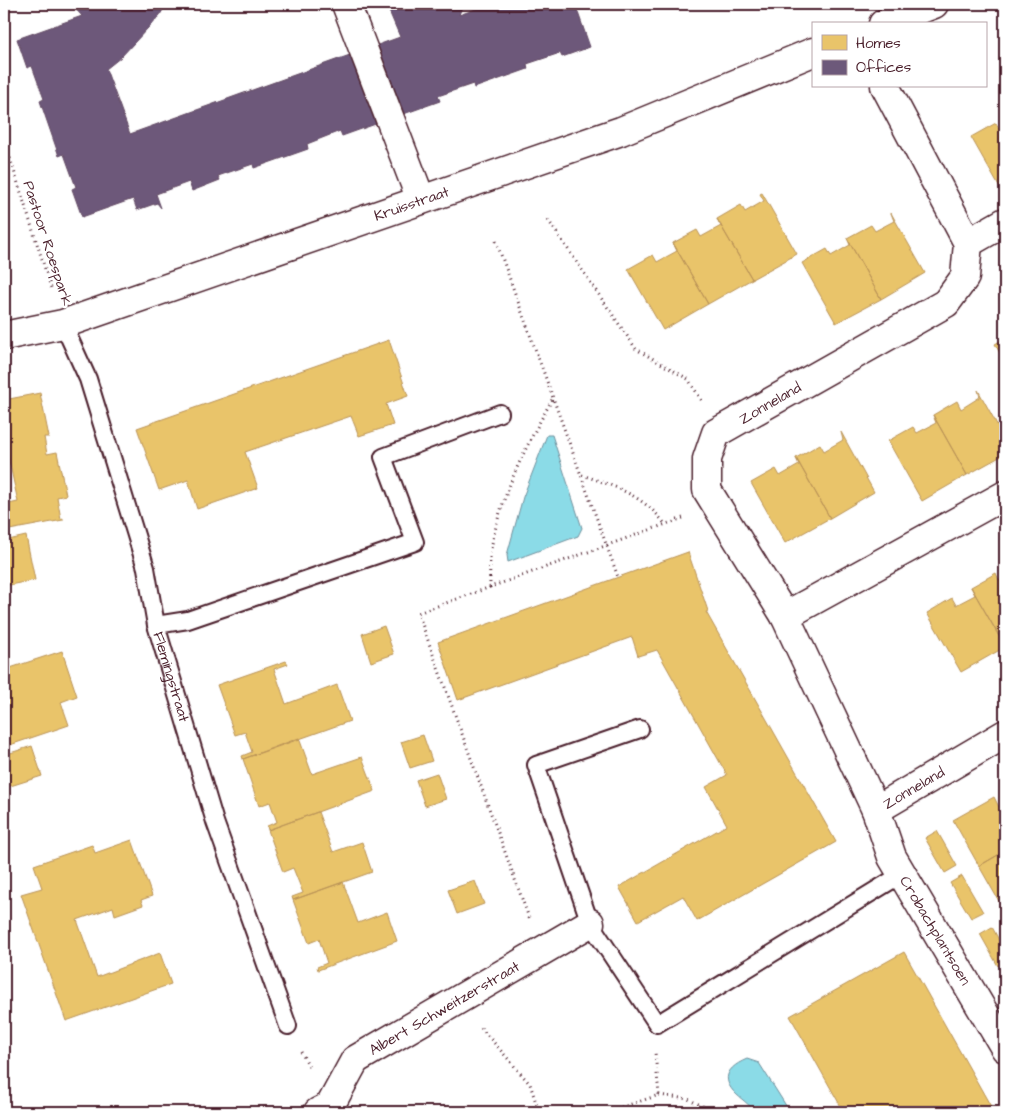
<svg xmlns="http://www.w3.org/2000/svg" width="1009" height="1116" font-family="'Architects Daughter',sans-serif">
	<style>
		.water { fill: #8bdbe7; stroke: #71909c }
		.homes { fill: #e9c46a; stroke: #b99257 }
		.offices { fill: #6d597a; stroke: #624862 }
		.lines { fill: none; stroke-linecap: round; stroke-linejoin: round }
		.lane-casing { stroke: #4a1f2b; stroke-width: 20 }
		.street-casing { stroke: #4a1f2b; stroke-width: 31 }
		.path { stroke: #4a1f2b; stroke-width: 3; stroke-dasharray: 1 4; stroke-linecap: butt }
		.lane { stroke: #fff; stroke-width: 16 }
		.street { stroke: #fff; stroke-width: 28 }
		.labels { text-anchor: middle; stroke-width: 5; stroke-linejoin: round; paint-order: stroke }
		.street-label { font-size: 15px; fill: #4a1f2b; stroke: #fff }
	</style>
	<rect width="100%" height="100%" fill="#fff"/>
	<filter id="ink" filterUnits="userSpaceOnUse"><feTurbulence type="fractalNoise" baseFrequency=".02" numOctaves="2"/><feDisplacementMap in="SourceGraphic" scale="10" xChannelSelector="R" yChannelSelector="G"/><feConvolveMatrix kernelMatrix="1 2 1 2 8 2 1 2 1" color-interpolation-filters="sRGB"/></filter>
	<g filter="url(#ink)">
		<!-- water -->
		<path class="water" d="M547,435H552L582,528L578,536L508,562L507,555L523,497Z
			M747,1059L759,1063L790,1112C781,1112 767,1115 759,1112C754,1111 748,1104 743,1100C722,1084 721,1070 747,1059Z"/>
		<!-- homes -->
		<path class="homes" d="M996,123L1000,130L1005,127V197L971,137Z
			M762,193L797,254L752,279L717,219L741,205L745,212L764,201L760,194Z
			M891,213L925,273L881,299L847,238L871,225L875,231L894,221Z
			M717,219L752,279L708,304L673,243L697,230L701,237L721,226Z
			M847,238L881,299L836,323L802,263L827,249L831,256L850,245Z
			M673,243L708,304L663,330L628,269L653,255L657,262L677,251Z
			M1005,338V362L995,344Z
			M389,340L408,396L386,404L393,425L359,436L351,416L245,452L258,488L197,509L188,480L159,490L137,428Z
			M978,390L1005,439V454L967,475L933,415L957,401L961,409L980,397Z
			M40,393L49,437H44L47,454L57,452L66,495L57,497L61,519L63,518V520L4,531V505L18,502L4,437V400Z
			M933,415L967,475L922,501L888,441L913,427L917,433L936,423Z
			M841,432L874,492L830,518L796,458L820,444L824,451L843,440Z
			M796,458L830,518L785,543L751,483L776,469L780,476L799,465Z
			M26,536L35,580L4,586V541Z
			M688,552L708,611L706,612L836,842L697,921L683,896L638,921L619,887L727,825L706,787L727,775L657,650L638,656L632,637L458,700L438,642Z
			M996,573L999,580L1005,577V646L971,587Z
			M971,587L1005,647L961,672L927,613L952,598L956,605L975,595Z
			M384,626L394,654L371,662L362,634Z
			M62,651L77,696L61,702L69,725L4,747V670Z
			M286,661L288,664L274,669L286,704L337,685L350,721L243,759L242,756L252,752L245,732L235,735L217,685Z
			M423,735L432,761L410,768L401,742Z
			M299,738L312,774L362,757L375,791L268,830L267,826L277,822L270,802L259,806L243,759Z
			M32,746L42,776L4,788V755Z
			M437,773L446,799L425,806L416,780Z
			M994,797L999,807L1003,804L1005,808V851L979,866L953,820Z
			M318,812L333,852L362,842L372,872L293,900L292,897L303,893L293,868L283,872L268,830Z
			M937,831L957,866L945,873L925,838Z
			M132,840L152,896L141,900L143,905L115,915L113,907L77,920L97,977L160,953L171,984L66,1021L21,894L42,888L34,865L92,845L95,853Z
			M1005,851V910H1004L979,866Z
			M962,876L983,912L971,918L950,883Z
			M475,881L484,904L457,914L448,890Z
			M343,882L358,923L387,912L397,941L318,970L317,967L327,963L319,939L309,943L293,900Z
			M992,927L1005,951V961L998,966L980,934Z
			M904,952L994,1112H844L790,1016Z"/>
		<!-- offices -->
		<path class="offices" d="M71,4H166L160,15L121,57L106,69L130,134L400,37L386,4H463L459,15L490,4H575L590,47L562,57L560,53L527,64L528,69L474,88L473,84L438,96L440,101L342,136L340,131L307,144L308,149L254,168L253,164L218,176L220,180L192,191L189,182L156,194L161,208L157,203L137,210L133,199L82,217L72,189L76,187L64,154L59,156L40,101L44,99L32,66L27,68L17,39L82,16Z"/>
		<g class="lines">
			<defs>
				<g id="lane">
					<path id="s1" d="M63,324L88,379L146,568L156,625L215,822L288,1026"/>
					<path d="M156,625L188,620L415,542L383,457L500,413"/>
					<path d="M640,729L536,765L590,923L657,1024L902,874"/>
				</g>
				<g id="street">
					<path d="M346,4L421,200"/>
					<path d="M883,24L934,4"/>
					<path d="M885,86L968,243L965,277L946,303L716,433L707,459V490L785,616L1005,495"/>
					<path d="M968,243L1005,222"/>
					<path id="s2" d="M4,336L63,324L621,131L813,52"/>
					<path id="s3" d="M785,616L876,810L1005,734"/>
					<path id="s4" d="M876,810L892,857L1005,1048"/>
					<path id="s5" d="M318,1112L330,1106L355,1060L590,923"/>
				</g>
			</defs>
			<!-- lane casing -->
			<use href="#lane" class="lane-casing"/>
			<!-- street casing -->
			<use href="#street" class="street-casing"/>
			<!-- path -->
			<path class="path" d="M4,139L52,291
				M548,220L636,349L688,379L702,401
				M496,241L618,577
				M582,475C615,486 644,496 665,524
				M490,588C490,575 489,561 491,549C501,494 526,446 553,398
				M529,918L418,613L683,518
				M481,1028L530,1084L539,1112
				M301,1052L310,1068
				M659,1095L688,1099L715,1112
				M607,1112L659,1095L655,1052"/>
			<!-- lane -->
			<use href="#lane" class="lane"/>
			<!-- street -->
			<use href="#street" class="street"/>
		</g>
	</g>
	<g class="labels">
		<!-- street labels -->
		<g class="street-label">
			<text dy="5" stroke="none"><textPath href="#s2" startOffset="429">Kruisstraat</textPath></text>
			<text transform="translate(48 243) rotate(72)" y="5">Pastoor Roespark</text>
			<text transform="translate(770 403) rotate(-30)" y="5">Zonneland</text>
			<text dy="5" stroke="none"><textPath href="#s1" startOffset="370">Flemingstraat</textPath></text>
			<text dy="5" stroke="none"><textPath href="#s3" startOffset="258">Zonneland</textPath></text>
			<text dy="5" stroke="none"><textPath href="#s4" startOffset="135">Crobachplantsoen</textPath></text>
			<text dy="5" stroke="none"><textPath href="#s5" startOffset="169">Albert Schweitzerstraat</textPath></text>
		</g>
	</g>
	<!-- margin -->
	<rect width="1009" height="1116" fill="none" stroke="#fff" stroke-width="20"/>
	<rect x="10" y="10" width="989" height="1096" fill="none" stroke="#4a1f2b" stroke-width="2" filter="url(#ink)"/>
	<!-- legend -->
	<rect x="812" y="22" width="175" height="65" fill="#ffffff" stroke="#b7a5aa"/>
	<rect x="822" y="35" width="25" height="15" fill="#e9c46a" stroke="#b7a5aa"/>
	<text x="856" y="48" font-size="15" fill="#4a1f2b">Homes</text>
	<rect x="822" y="60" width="25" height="15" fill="#6d597a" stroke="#b7a5aa"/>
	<text x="856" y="72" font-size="15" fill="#4a1f2b">Offices</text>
</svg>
